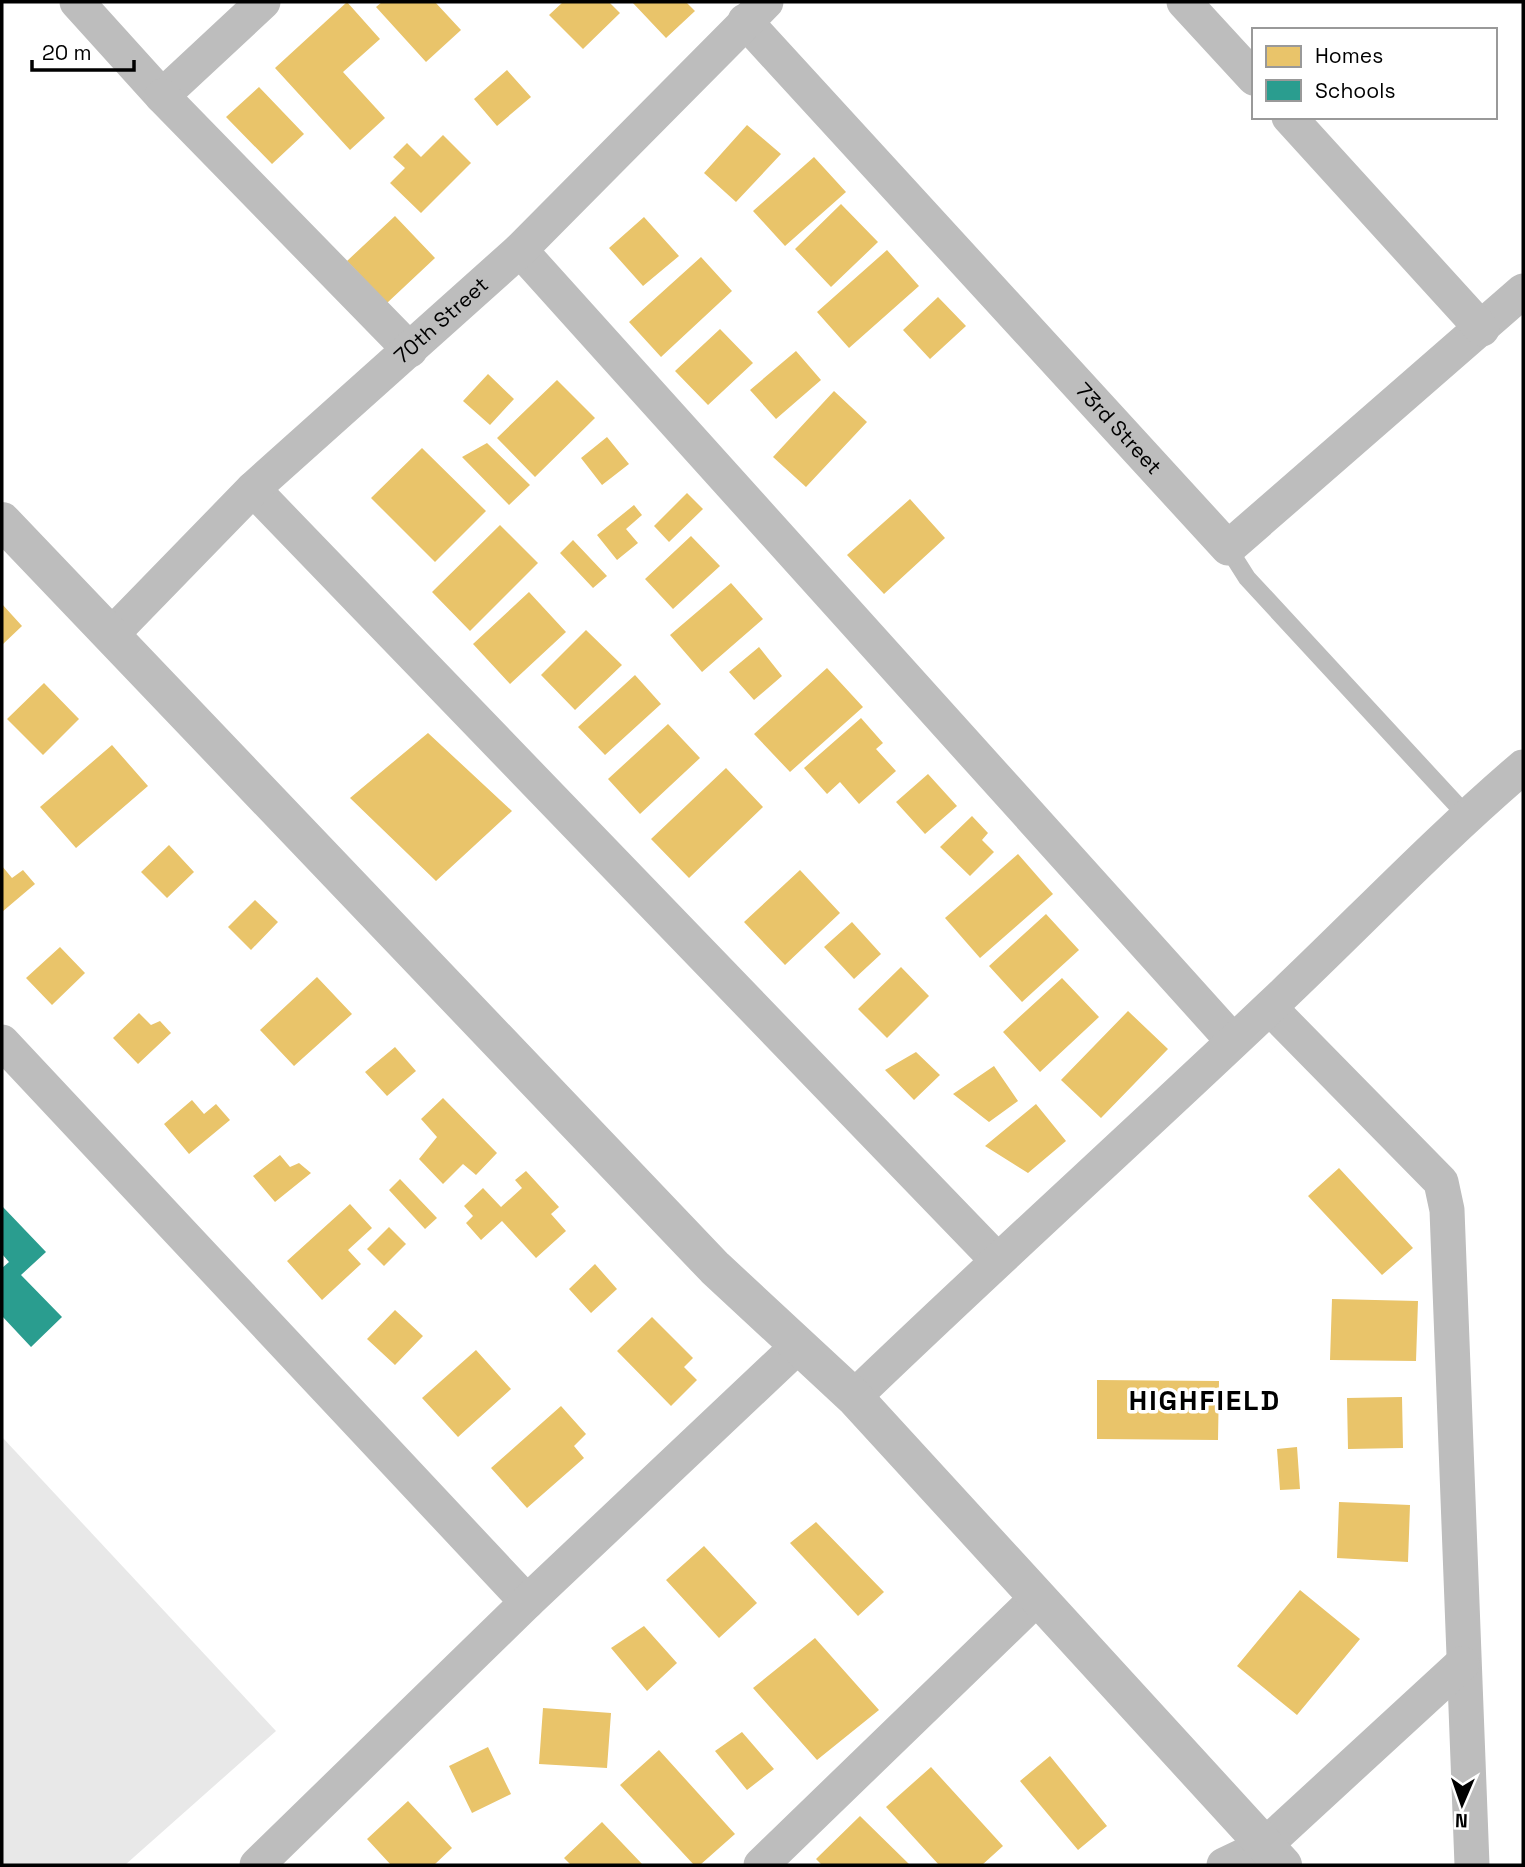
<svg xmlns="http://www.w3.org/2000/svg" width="1525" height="1867" font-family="'Space Grotesk',sans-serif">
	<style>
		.green { fill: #e8e8e8 }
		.homes { fill: #e9c46a }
		.schools { fill: #2a9d8f }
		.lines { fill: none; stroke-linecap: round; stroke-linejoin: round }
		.service { stroke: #bdbdbd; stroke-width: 18 }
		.minor { stroke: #bdbdbd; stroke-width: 35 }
		.tertiary { stroke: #bdbdbd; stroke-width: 38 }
		.labels { text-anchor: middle; stroke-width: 7; stroke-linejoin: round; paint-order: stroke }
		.street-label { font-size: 21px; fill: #000; stroke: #fff }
		.district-label { font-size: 28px; font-weight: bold; letter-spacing: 2px; fill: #000; stroke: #fff }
	</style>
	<rect width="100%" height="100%" fill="#fff"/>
	<!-- green -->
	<path class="green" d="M2,1437L276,1731L125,1865H2Z"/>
	<!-- homes -->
	<path class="homes" d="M347,2L380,39L343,72L385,118L350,150L275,68Z
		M382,2H435L461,30L426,62L376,7Z
		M563,2H609L620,13L583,49L549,15Z
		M632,2H686L695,11L666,38Z
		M507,70L531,97L497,126L474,99Z
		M259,87L304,134L272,164L226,117Z
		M747,125L781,154L736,202L704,173Z
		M443,135L471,163L421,213L390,183L405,168L393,157L407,143L421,157Z
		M814,157L846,192L785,246L753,211Z
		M841,204L878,242L831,287L795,249Z
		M395,216L435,258L387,303L347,261Z
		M644,217L679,256L643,286L609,248Z
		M887,250L919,286L849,348L817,312Z
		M701,257L732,291L661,357L629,322Z
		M938,297L966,326L930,359L903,330Z
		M720,329L753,363L708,405L675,371Z
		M796,351L821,380L776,419L750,390Z
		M488,374L514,399L490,425L463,401Z
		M557,380L595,418L535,477L497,438Z
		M834,391L867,422L806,487L773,457Z
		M607,437L629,464L602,485L581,458Z
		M487,443L530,485L509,505L462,457Z
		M422,448L486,511L435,562L371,498Z
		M687,493L703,509L669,542L654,526Z
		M910,499L945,538L884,594L847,555Z
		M634,505L642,515L626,529L638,543L617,560L597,535Z
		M500,525L538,563L470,631L432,592Z
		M691,536L720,566L673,609L645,579Z
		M573,540L607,576L593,588L560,553Z
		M731,583L763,619L702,672L670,635Z
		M529,592L566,632L510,684L473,644Z
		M2,604L22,626L2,645Z
		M586,630L622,665L575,710L541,675Z
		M759,647L782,676L754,700L729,672Z
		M827,668L863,707L790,772L754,734Z
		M635,675L661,704L605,755L578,727Z
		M44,683L79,719L43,755L7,719Z
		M861,718L883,743L876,749L896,771L859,804L840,782L827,794L804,768Z
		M668,724L700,758L640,814L608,779Z
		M428,733L512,811L436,881L350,798Z
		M112,745L148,786L76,848L40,807Z
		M726,768L763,807L689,878L651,839Z
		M928,774L957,806L925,834L896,802Z
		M972,816L988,833L982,840L994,852L970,876L940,847Z
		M169,845L194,872L167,898L141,872Z
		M1018,854L1053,894L980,958L945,918Z
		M2,866L12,878L23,870L35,884L2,912Z
		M800,870L840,913L785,965L744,922Z
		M255,900L278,922L251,950L228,927Z
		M1046,914L1079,950L1022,1002L989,966Z
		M852,922L881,954L854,979L824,947Z
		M60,947L85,973L52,1005L26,978Z
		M901,967L929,996L887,1038L858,1009Z
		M317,977L352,1014L294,1066L260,1030Z
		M1062,978L1099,1017L1040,1072L1003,1032Z
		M1128,1011L1168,1049L1101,1118L1061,1080Z
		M139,1013L151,1025L160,1021L171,1033L138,1064L113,1038Z
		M395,1047L416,1071L387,1096L365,1072Z
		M916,1052L940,1075L914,1100L885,1070Z
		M994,1066L1018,1101L989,1122L953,1094Z
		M443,1098L497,1153L476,1175L463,1164L443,1184L419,1159L437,1137L421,1119Z
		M192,1100L204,1114L216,1104L230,1120L189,1154L164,1124Z
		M1036,1104L1066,1141L1028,1173L985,1146Z
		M280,1155L290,1167L299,1163L311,1173L275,1202L253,1176Z
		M1339,1168L1413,1248L1382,1275L1308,1196Z
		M526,1171L559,1207L551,1214L566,1231L536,1258L502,1221L481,1240L466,1223L473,1216L464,1206L483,1188L501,1207L522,1188L515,1180Z
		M400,1179L437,1218L425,1229L389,1190Z
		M350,1204L372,1228L348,1250L361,1264L322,1300L287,1261Z
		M389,1227L406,1244L384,1266L367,1249Z
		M595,1264L617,1289L591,1313L569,1289Z
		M1332,1299L1418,1301L1416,1361L1330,1360Z
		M395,1310L423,1336L395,1365L367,1339Z
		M652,1317L693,1358L684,1367L697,1380L671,1406L617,1351Z
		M476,1350L511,1389L458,1437L422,1398Z
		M1097,1380L1219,1381L1218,1440L1097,1439Z
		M1402,1397L1403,1448L1348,1449L1347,1398Z
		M561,1406L586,1434L574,1446L584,1458L527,1508L491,1468Z
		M1297,1447L1300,1489L1280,1490L1277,1449Z
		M1339,1502L1410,1505L1408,1562L1337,1558Z
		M816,1522L884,1592L858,1616L790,1543Z
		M704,1546L757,1603L719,1638L666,1580Z
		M1300,1590L1360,1639L1297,1715L1237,1666Z
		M644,1626L677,1663L647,1691L611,1648Z
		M815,1638L879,1710L817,1760L753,1688Z
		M543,1708L611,1713L607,1768L539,1764Z
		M742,1732L774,1769L747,1790L715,1751Z
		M488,1747L511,1794L472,1813L449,1766Z
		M659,1750L735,1834L700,1865H694L620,1785Z
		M1050,1756L1107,1826L1078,1850L1020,1781Z
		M931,1767L1003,1846L982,1865H939L886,1807Z
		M408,1801L452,1848L434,1865H391L367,1839Z
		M860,1816L910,1865H822L816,1859Z
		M602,1822L643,1865H571L564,1858Z"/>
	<!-- schools -->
	<path class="schools" d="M2,1206L46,1252L21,1275L62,1317L31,1347L2,1316V1268L9,1262L2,1254Z"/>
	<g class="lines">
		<!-- service -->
		<path class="service" d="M1228,548L1247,578L1467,816"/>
		<!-- minor -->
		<g class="minor">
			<path d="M77,2L162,96L263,2"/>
			<path d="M1184,2L1254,78"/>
			<path id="s1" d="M745,21L1228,548L1523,291"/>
			<path d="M162,96L410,350"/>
			<path d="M1289,117L1482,329"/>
			<path d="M520,250L1233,1041"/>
			<path d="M253,489L997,1260"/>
			<path id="s2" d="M112,634L253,489L520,250L766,2"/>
			<path d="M1270,1008L1441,1182L1447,1210L1472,1865"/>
			<path d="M2,1042L527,1602"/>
			<path d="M854,1397C991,1265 1132,1138 1270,1007C1355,927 1434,843 1523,767"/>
			<path d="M257,1865L527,1602L797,1347"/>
			<path d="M761,1865L1037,1598"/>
			<path d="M1224,1865L1264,1846L1462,1664"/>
		</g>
		<!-- tertiary -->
		<path class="tertiary" d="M2,521L715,1268L854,1397L1283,1865"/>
	</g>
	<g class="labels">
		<!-- street labels -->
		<g class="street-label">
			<text dy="7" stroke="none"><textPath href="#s2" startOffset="455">70th Street</textPath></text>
			<text dy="7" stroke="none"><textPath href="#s1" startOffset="553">73rd Street</textPath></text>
		</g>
		<!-- district labels -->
		<g class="district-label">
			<text x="1205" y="1410">HIGHFIELD</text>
		</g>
	</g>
	<!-- border -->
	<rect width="1525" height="1867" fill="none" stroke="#000000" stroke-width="7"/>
	<!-- legend -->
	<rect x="1252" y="28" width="245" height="91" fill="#ffffff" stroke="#999999" stroke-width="2"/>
	<rect x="1266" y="46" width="35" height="21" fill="#e9c46a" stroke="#999999" stroke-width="2"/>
	<text x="1315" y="63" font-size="21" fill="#000000">Homes</text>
	<rect x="1266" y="80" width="35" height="21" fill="#2a9d8f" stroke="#999999" stroke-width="2"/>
	<text x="1315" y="98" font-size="21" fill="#000000">Schools</text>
	<!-- north arrow -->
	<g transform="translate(1462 1804) rotate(182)" stroke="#ffffff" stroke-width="5" paint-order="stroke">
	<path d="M0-5L12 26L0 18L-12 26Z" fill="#000000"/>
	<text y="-10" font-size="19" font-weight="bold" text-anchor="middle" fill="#000000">N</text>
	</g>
	<!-- scale -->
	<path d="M32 60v10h102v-10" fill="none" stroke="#000000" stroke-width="3.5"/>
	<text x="42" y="60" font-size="21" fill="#000000" stroke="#ffffff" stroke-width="5" paint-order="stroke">20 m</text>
</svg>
